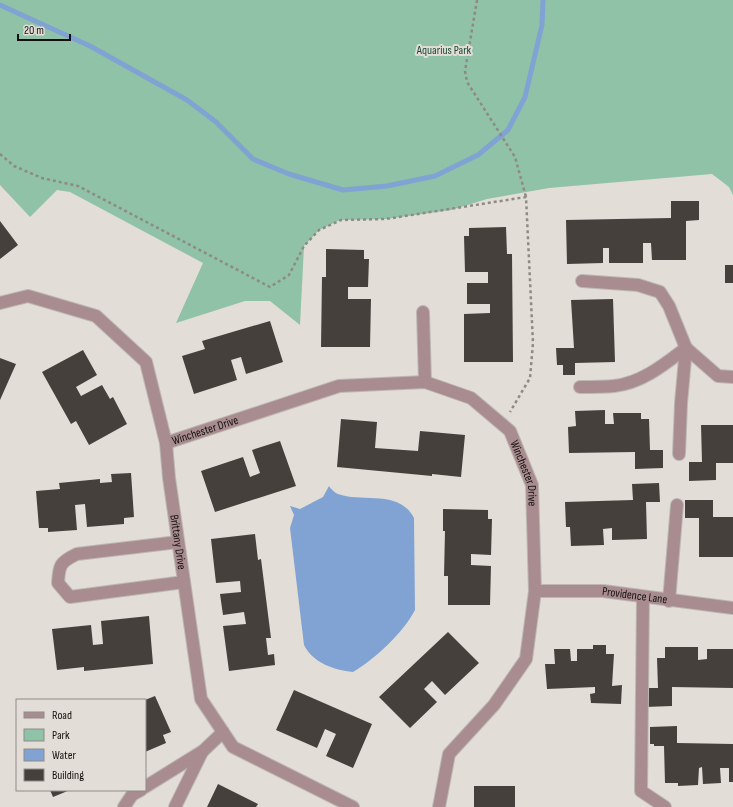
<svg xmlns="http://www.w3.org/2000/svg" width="733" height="807" font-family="'Sofia Sans Condensed',sans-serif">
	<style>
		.green { fill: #8fc2a6 }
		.water { fill: #80a3d3 }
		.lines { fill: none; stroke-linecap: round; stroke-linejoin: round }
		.stream { stroke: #80a3d3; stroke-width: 5 }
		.building { fill: #46403d }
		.minor-casing { stroke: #bdb8b3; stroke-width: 14 }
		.path { stroke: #8e8a85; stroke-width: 2.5; stroke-dasharray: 3 3; stroke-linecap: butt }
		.minor { stroke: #a98c90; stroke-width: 12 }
		.labels { text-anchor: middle; stroke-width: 4; stroke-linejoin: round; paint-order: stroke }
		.park-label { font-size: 12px; fill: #174933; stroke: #e2ddd7 }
		.street-label { font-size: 12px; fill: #13110f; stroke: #e2ddd7 }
	</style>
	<rect width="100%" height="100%" fill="#e2ddd7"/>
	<!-- green -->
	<path class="green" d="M0,0H733V195L729,187L712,174L549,188L487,199L451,210L386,219L340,220L319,230L304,246L300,325L270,301H245L176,323L203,263L70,192L57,190L30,217L0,185Z"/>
	<!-- water -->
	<path class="water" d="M329,486C331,489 335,493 338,494C363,503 399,489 414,518L415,610C403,633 375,659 353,672C334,670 313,663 304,645L290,528L294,515L290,506L300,509L323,497Z"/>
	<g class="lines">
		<!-- stream -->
		<path class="stream" d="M0,5L90,46L187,100L216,122L253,159L289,174L343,190L387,186L435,176L478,155L508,130L525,97L542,25L543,0"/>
	</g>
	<!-- building -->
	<path class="building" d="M671,201H699V220L686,221V260H652L651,243H643V263H609V248H603V263L567,264L566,220L671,218Z
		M0,221L18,245L0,259Z
		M506,227L507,254H512L513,362H464V314L490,313V304H467V283H488V272H465L464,236H469V228Z
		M326,249L364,250V259H369L368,287H348V299H371L370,347H321L322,277H326Z
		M725,265H733V283H725Z
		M613,299L615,362L575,363V375H563V365H557L556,348H574L571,300Z
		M270,321L283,362L246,374L241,357L231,360L237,380L194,394L182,356L205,349L202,341Z
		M83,350L97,375L76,387L81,396L102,385L110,399L113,397L127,424L89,445L76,421L71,424L42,372Z
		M0,358L16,364L0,400Z
		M605,410V424H614L613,413H641V419H649L650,450H663V468L635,469V452L569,453L568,427L576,426L575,411Z
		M341,419L377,422L375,448L418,451L420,431L465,435L461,477L432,474V476L337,467Z
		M701,425H733V463H716V480L689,481V462H702Z
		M280,441L296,486L215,512L201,471L243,457L250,477L260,473L252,450Z
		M131,473L134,517L124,518V524L87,527L85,504L75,505L77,530L48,532V528H39L36,491L60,489L59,483L100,479V483L112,482L111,474Z
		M659,483L660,502H646L647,539L612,540V528L603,529L604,545L571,546L570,527H566L565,502L633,500L632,484Z
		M685,500H713V517H733V557H699V518H685Z
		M443,509L488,510V519H492L491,555L471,554V565L491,566L490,605H448V576H444L445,531H443Z
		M255,534L258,560L261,559L271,638H266L268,655L274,654L275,665L229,671L223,626L246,624L244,612L223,615L220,594L241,592L240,581L216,583L211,539Z
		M149,616L153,664L84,671V667L57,670L52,629L91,625L93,645L103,644L101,621Z
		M448,632L479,663L445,695L432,681L424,689L437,702L410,728L379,697Z
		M593,645H606V654H614L612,686L622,685L621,704L591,703L590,694L595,693V687L547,689L545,664H555L554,649H570L571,661H577V649H593Z
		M665,647H698V660L707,659V649H733V688L672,687V706L645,707V688H658L657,658H665Z
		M294,690L372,724L353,768L326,756L336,734L325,729L317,748L276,730Z
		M155,696L171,732L163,735L166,743L145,752V700Z
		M677,726V743L733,744V782H729V768H720L721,783L703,784L702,767L699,768L698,785L678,786V783H665L664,746H654V744H650V727Z
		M218,784L258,804L256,807H207Z
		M474,786H515V807H474Z
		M50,790H70L53,797Z"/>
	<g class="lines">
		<defs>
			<g id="minor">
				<path d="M582,281L638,285L660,292L669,306L686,348L681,403L679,454"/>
				<path id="s1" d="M0,303L28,296L96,316L146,362L166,443L169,478L201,699L233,747L353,807"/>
				<path d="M423,312L425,382"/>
				<path d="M686,348L718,376L733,377"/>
				<path d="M580,387C591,387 603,387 614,386C642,383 665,364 686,348"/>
				<path id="s2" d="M166,443L339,386L425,382L471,398L510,431L532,485L535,591L526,659L494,705L449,754L439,807"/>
				<path d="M178,542L77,554C60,562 59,565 58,583L70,597L184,582"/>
				<path id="s3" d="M535,591H603L733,608"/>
				<path d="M643,597L641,791L665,807"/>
				<path d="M669,601L677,505"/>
				<path d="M145,787L203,751L223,732"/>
				<path d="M124,807L132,795L141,790"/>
				<path d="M175,807L202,752"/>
			</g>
		</defs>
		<!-- minor casing -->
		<use href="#minor" class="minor-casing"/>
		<!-- path -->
		<path class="path" d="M477,0L465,71L467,82L515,157L526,197
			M0,154L14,166L42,178L78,186L270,287L289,275L304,246L319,230L341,220L386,219L526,197L533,343L530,378L510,412"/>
		<!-- minor -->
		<use href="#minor" class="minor"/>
	</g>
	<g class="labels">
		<!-- park labels -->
		<g class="park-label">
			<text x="444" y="54">Aquarius Park</text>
		</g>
		<!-- street labels -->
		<g class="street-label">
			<text dy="4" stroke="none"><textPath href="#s2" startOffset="41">Winchester Drive</textPath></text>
			<text dy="4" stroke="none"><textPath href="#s2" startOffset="413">Winchester Drive</textPath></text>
			<text dy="4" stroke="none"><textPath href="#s1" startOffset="351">Brittany Drive</textPath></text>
			<text dy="4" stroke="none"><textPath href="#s3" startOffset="100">Providence Lane</textPath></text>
		</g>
	</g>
	<!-- legend -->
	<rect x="16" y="699" width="130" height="92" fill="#e2ddd7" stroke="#8f8b87"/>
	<rect x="24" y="712" width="20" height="6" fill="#a98c90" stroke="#8f8b87"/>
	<text x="52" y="719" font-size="12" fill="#13110f">Road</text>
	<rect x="24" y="729" width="20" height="12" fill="#8fc2a6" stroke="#8f8b87"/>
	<text x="52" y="739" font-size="12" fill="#13110f">Park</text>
	<rect x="24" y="749" width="20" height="12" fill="#80a3d3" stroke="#8f8b87"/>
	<text x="52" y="759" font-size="12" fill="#13110f">Water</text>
	<rect x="24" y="769" width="20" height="12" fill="#46403d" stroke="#8f8b87"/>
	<text x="52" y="779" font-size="12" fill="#13110f">Building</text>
	<!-- scale -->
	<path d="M18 34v6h52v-6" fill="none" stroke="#13110f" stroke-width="2"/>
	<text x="24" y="34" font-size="12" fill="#13110f" stroke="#e2ddd7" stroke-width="3" paint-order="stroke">20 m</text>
</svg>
